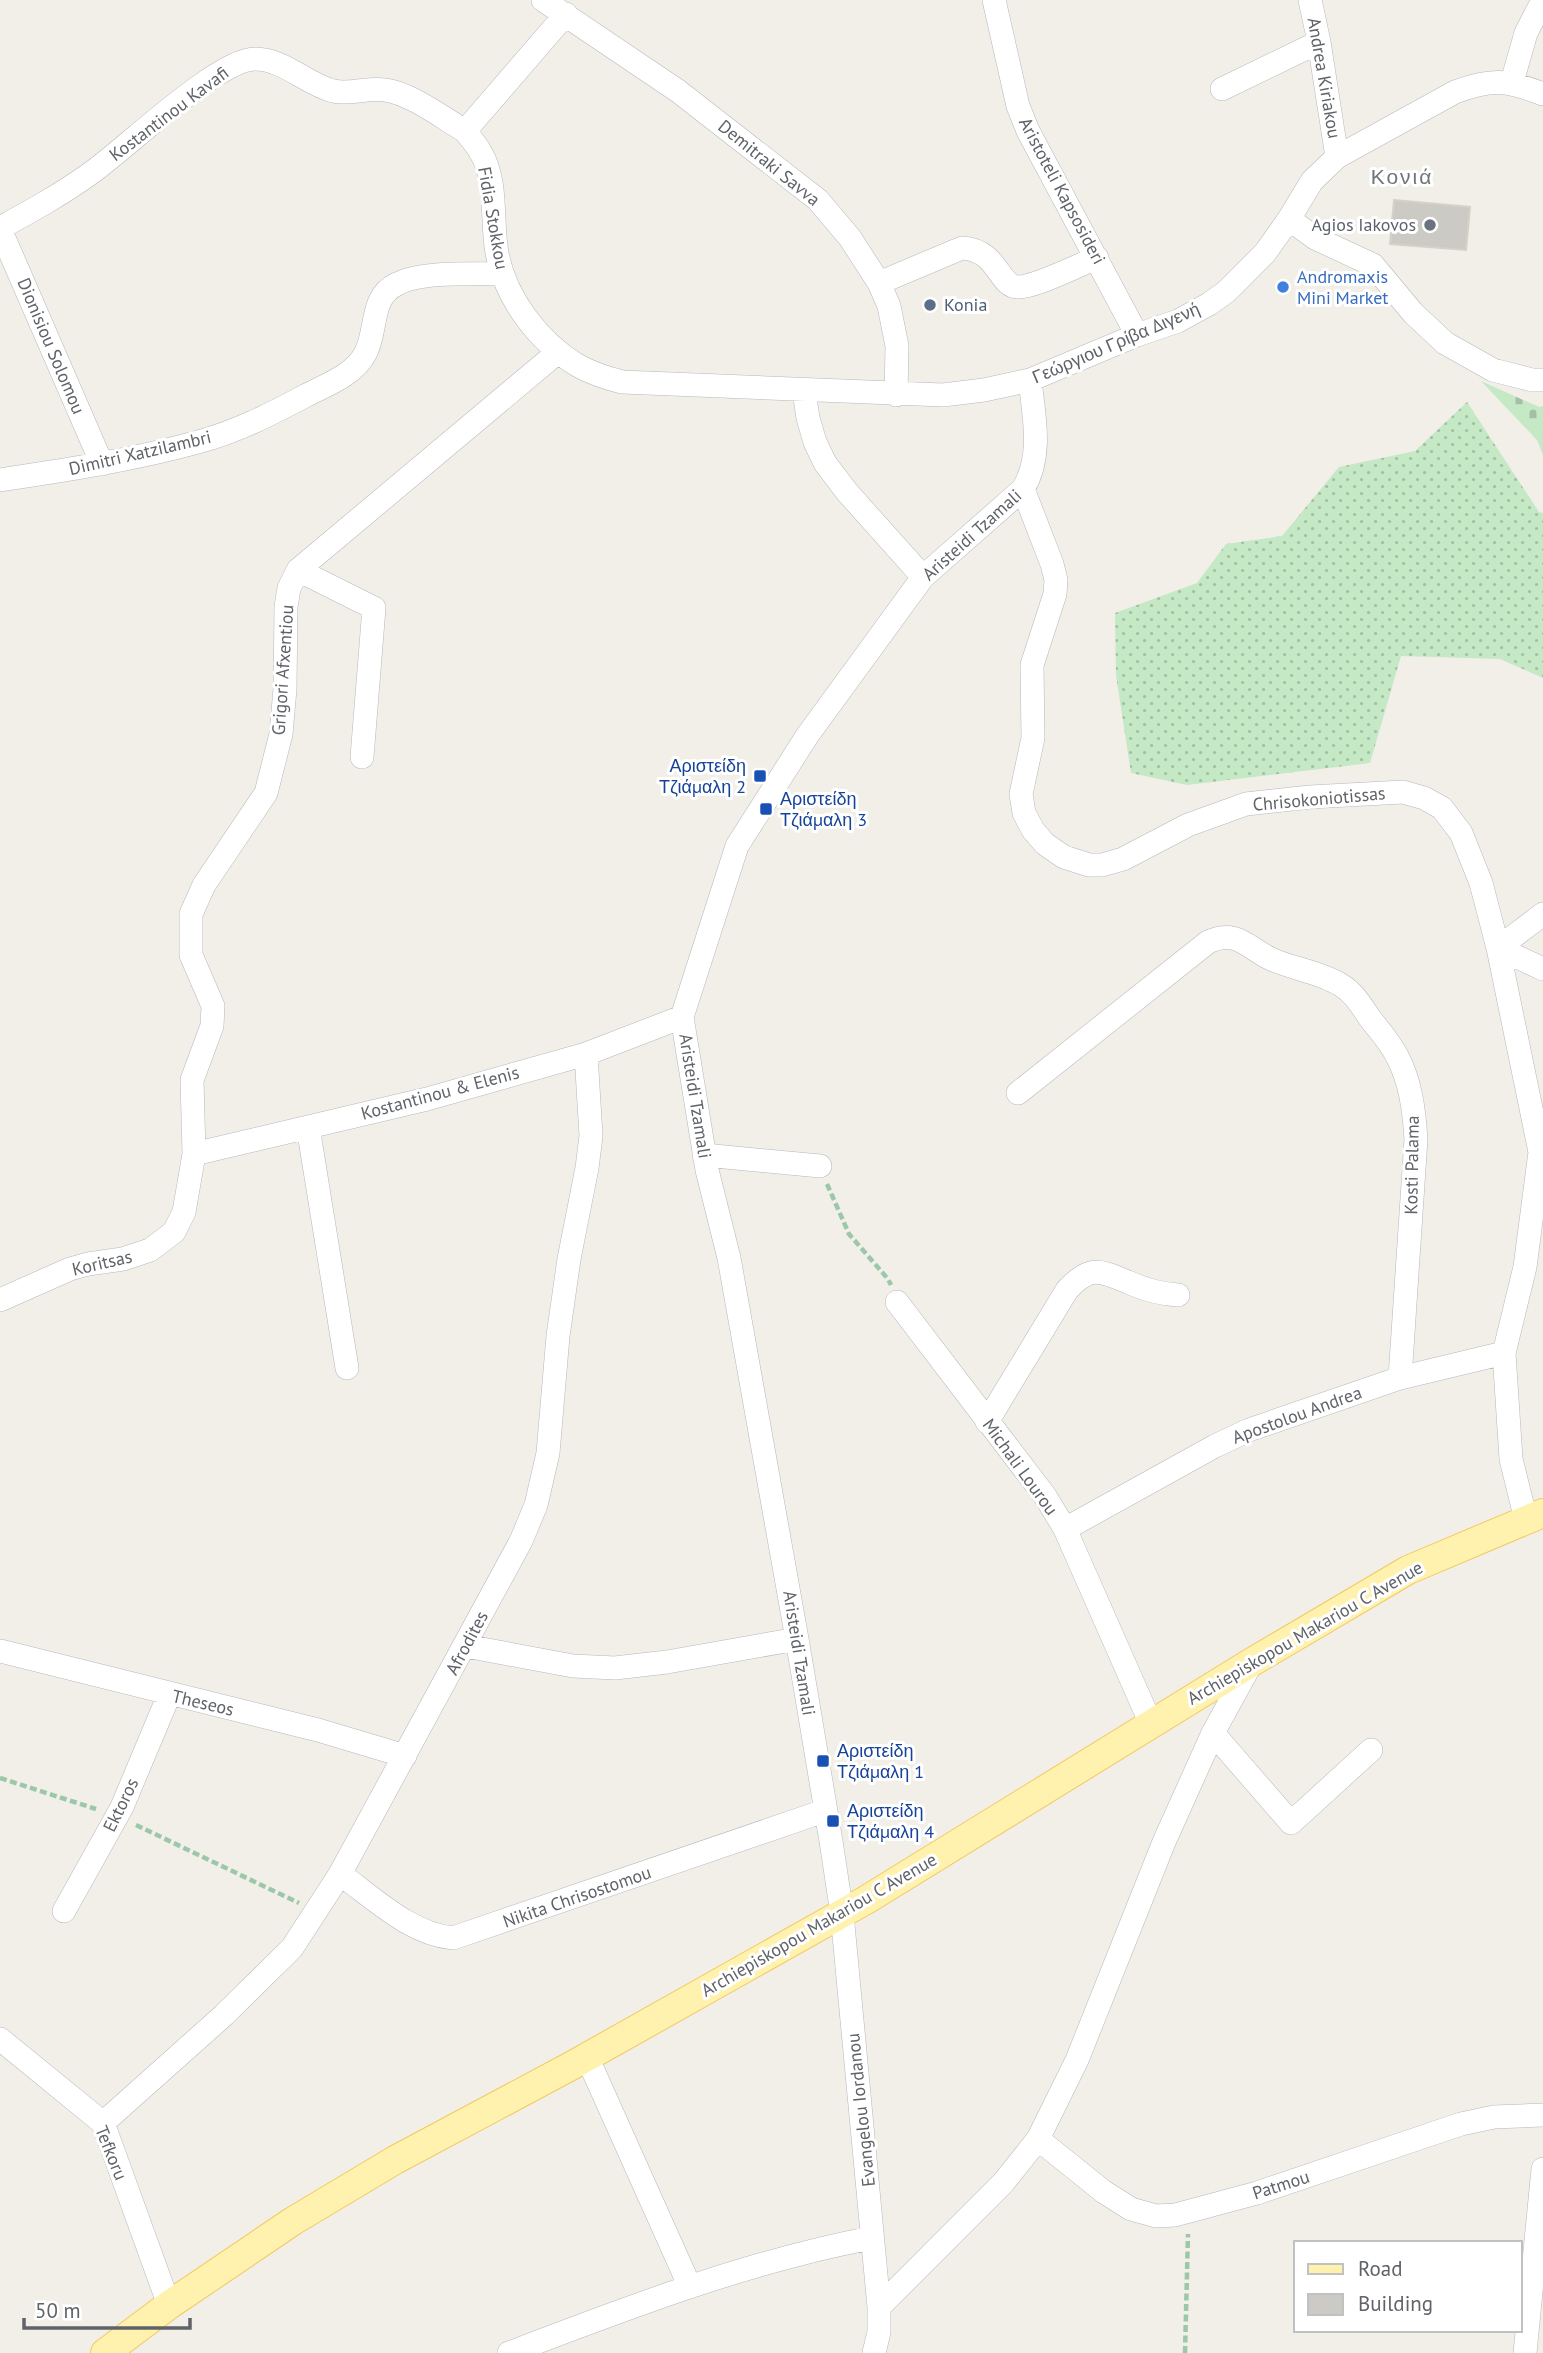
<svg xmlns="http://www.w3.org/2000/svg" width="1543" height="2353" font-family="'PT Sans',sans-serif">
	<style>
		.grass { fill: url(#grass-dots) }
		.cemetery { fill: url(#cemetery-stones) }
		.building { fill: #cccac5; stroke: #d6d1c6; stroke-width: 2 }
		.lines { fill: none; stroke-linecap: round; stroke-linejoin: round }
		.minor-casing { stroke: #b5b8bc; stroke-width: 24 }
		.major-casing { stroke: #f2c960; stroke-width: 30 }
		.path { stroke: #9cc7a9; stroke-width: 4.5; stroke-dasharray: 7 3.5; stroke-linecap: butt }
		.minor { stroke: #fff; stroke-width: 23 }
		.major { stroke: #fff2af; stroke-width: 28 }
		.worship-dot { fill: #6b7280; stroke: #fff; stroke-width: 2.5 }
		.shop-dot { fill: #3f7fe0; stroke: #fff; stroke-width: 2.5 }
		.service-dot { fill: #5c6f8a; stroke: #fff; stroke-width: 2.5 }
		.transit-dot { fill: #1a4fb4; stroke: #fff; stroke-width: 2.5 }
		.labels { text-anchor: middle; stroke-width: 6; stroke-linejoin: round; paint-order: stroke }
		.street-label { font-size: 18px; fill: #5f6368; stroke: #fff }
		.worship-label { font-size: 18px; fill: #5b616d; stroke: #fff; text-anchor: end }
		.shop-label { font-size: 18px; fill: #366cbe; stroke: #fff; text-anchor: start }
		.service-label { font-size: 18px; fill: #4e5e75; stroke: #fff; text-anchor: start }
		.transit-label { font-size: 18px; fill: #164399; stroke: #fff; text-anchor: start }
		.quarter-label { font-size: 21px; letter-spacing: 2px; fill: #70757a; stroke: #fff }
	</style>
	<defs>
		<pattern id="grass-dots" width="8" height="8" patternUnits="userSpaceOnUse" patternTransform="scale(1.75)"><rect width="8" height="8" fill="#c5e8c5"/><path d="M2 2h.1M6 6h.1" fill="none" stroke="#a3c0a4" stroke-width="1.8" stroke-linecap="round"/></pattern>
		<pattern id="cemetery-stones" width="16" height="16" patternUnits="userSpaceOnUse" patternTransform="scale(1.75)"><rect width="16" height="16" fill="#c5e8c5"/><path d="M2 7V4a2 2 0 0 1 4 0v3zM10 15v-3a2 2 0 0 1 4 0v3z" fill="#a3c0a4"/></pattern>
	</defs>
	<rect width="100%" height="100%" fill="#f1efe8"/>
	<!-- grass -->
	<path class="grass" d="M1467,402L1539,512L1543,513V678L1500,659L1401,656L1370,763L1187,785L1131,773L1116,675L1115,613L1197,583L1226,544L1282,536L1339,467L1415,451Z"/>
	<!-- cemetery -->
	<path class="cemetery" d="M1481,381L1539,407L1543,406V455L1537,440Z"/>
	<!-- building -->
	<path class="building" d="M1394,200L1470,207L1466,250L1390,244Z"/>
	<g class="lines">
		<defs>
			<path id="minor" d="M543,0L678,91L818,200L850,238L879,283L889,306L897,346L896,395
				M994,0L1018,106L1028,131L1137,335
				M1310,0L1319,42L1337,157
				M566,14L465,131C470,138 477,145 481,153C498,182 491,221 497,253C505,298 539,342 577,365C591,373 606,378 622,382L943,395L984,390L1030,380L1137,335L1178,321L1209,304L1226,292L1265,253L1289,219L1312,181L1337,157L1455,92C1492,78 1507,80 1543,94
				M1512,82L1526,33L1543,0
				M1222,89L1319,42
				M1289,219L1315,238L1373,265L1413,313L1445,343L1493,370L1532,380H1543
				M0,228C31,211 62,194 91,173C125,149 218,59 255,59C284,59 306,84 333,91C350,95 368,87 385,90C410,93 443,118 465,131
				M0,229L102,464
				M879,283L962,248C999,250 998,287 1018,287C1036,287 1078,265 1097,258
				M804,391L808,418L815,442L825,463L847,492L923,577
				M0,480C66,470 133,460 198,442C236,432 271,414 305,396C326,385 354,375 365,354C378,331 369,297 397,284C422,271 473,274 502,274
				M1023,489L1052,564L1056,580L1055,594L1032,665L1033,738L1021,794L1024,813L1033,830L1045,844L1064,857L1089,865H1102L1123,859L1188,825L1246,804L1310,797L1403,792L1424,798L1442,808L1461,833L1481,883L1498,948L1540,1152L1525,1267L1504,1353L1511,1459L1526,1520
				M298,570L374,608L362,757
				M1498,948L1543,914
				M1498,948L1543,969
				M1018,1093L1208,942C1238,929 1246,947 1271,959C1293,969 1320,972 1341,985C1354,993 1361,1005 1369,1017C1378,1029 1390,1042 1397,1056C1411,1082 1414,1111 1416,1139L1400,1378
				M308,1127L347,1368
				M194,1154L427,1099L586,1054L682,1017
				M704,1155L820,1166
				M0,1300L70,1269L88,1264L123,1259L150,1250L174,1232L184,1212L194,1154L192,1080L212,1026L213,1006L191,955V914L204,885L266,793L281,734L285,689L286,607L289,588L298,570L558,352
				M897,1302L1045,1496L1065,1529L1151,1724
				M987,1422L1067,1290C1091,1264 1101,1271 1130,1283C1146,1290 1161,1294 1178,1295
				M1065,1529L1215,1446L1249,1430L1400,1378L1504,1353
				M466,1646L573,1666L615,1668L667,1662L797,1639
				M0,1651L318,1730L405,1756
				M1213,1733L1291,1823L1371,1750
				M340,1874C374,1898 410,1934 453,1938L824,1811
				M64,1911L122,1807L169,1695
				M0,2039L103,2123L169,2305
				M587,2057L690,2287
				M103,2123L224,2015L292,1948L340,1874L521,1541L536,1505L548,1453L558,1336L569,1259L587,1168L591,1136L586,1054
				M1038,2139L1104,2192L1131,2209L1156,2216L1175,2215L1257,2193L1461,2124L1494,2117L1543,2115
				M879,2307L1003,2183L1038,2139L1077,2060L1164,1842L1213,1733L1252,1662
				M509,2353C627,2308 746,2262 871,2238
				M874,2353L879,2332V2307L842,1914L831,1841L797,1639L729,1258L707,1170L682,1017L737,846L807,736L923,577L1023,489C1043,456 1034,417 1030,380
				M1525,2353L1543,2169"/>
			<path id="major" d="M105,2353L169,2305L293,2221L395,2160L571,2066L866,1900L1252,1662L1408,1570L1543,1513"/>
		</defs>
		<!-- minor casing -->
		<use href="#minor" class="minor-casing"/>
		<!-- major casing -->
		<use href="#major" class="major-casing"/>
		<!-- path -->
		<path class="path" d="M827,1184L849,1234L888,1279L891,1285
			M0,1778L96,1809
			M136,1825L299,1903
			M1185,2353L1188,2234"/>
		<!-- minor -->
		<use href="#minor" class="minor"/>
		<!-- major -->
		<use href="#major" class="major"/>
	</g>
	<!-- markers -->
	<circle class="worship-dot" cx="1430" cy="225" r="7"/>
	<circle class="shop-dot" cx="1283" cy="287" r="7"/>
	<circle class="service-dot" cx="930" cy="305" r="7"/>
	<g class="transit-dot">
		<rect x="753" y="769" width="14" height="14" rx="3.5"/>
		<rect x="759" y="802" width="14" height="14" rx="3.5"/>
		<rect x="816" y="1754" width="14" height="14" rx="3.5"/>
		<rect x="826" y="1814" width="14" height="14" rx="3.5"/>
	</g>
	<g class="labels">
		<!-- street labels -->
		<g class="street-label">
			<text transform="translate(1324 78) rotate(80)" y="6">Andrea Kiriakou</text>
			<text transform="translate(169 114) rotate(-37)" y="6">Kostantinou Kavafi</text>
			<text transform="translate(769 163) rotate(39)" y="6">Demitraki Savva</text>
			<text transform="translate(1062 191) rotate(62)" y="6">Aristoteli Kapsosideri</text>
			<text transform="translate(493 218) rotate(80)" y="6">Fidia Stokkou</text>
			<text transform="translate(1116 343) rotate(-23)" y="6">Γεώργιου Γρίβα Διγενή</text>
			<text transform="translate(51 346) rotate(67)" y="6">Dionisiou Solomou</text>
			<text transform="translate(140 453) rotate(-13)" y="6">Dimitri Xatzilambri</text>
			<text transform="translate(972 535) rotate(-42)" y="6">Aristeidi Tzamali</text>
			<text transform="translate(283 670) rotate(-86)" y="6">Grigori Afxentiou</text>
			<text transform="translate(1319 799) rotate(-5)" y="6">Chrisokoniotissas</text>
			<text transform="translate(440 1093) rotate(-15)" y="6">Kostantinou &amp; Elenis</text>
			<text transform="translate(695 1096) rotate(81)" y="6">Aristeidi Tzamali</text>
			<text transform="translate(1412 1165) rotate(-89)" y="6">Kosti Palama</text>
			<text transform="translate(102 1263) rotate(-13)" y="6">Koritsas</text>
			<text transform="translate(1297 1415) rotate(-20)" y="6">Apostolou Andrea</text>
			<text transform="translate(1020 1467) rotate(54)" y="6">Michali Lourou</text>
			<text transform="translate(1305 1633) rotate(-30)" y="6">Archiepiskopou Makariou C Avenue</text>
			<text transform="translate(467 1643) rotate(-62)" y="6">Afrodites</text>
			<text transform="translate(799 1653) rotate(81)" y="6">Aristeidi Tzamali</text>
			<text transform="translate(203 1703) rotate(13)" y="6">Theseos</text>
			<text transform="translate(121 1805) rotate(-64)" y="6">Ektoros</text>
			<text transform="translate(577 1897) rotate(-19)" y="6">Nikita Chrisostomou</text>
			<text transform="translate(819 1925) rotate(-30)" y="6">Archiepiskopou Makariou C Avenue</text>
			<text transform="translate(861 2110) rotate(-96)" y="6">Evangelou Iordanou</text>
			<text transform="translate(111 2153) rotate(68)" y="6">Tefkoru</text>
			<text transform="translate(1281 2185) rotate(-18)" y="6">Patmou</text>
		</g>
		<!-- worship labels -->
		<g class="worship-label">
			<text x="1416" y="231">Agios Iakovos</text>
		</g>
		<!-- shop labels -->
		<g class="shop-label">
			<text x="1297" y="283">Andromaxis<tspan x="1297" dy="21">Mini Market</tspan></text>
		</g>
		<!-- service labels -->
		<g class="service-label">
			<text x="944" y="311">Konia</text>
		</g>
		<!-- transit labels -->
		<g class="transit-label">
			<text x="746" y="772" text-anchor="end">Αριστείδη<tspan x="746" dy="21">Τζιάμαλη 2</tspan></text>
			<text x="780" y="805">Αριστείδη<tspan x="780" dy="21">Τζιάμαλη 3</tspan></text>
			<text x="837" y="1757">Αριστείδη<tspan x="837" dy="21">Τζιάμαλη 1</tspan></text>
			<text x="847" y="1817">Αριστείδη<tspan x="847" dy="21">Τζιάμαλη 4</tspan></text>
		</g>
		<!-- quarter labels -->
		<g class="quarter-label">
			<text x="1402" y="184">Κονιά</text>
		</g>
	</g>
	<!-- legend -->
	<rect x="1294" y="2241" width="228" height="91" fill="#ffffff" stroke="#bfc1c3" stroke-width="2"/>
	<rect x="1308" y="2264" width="35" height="10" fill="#fff2af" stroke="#bfc1c3" stroke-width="2"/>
	<text x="1358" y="2276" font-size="21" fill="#5f6368">Road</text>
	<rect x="1308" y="2294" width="35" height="21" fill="#cccac5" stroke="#bfc1c3" stroke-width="2"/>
	<text x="1358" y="2311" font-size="21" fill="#5f6368">Building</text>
	<!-- scale -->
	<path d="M24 2318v10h166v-10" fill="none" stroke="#5f6368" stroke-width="3.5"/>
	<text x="35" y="2318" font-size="21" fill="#5f6368" stroke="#ffffff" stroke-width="5" paint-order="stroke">50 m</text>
</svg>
